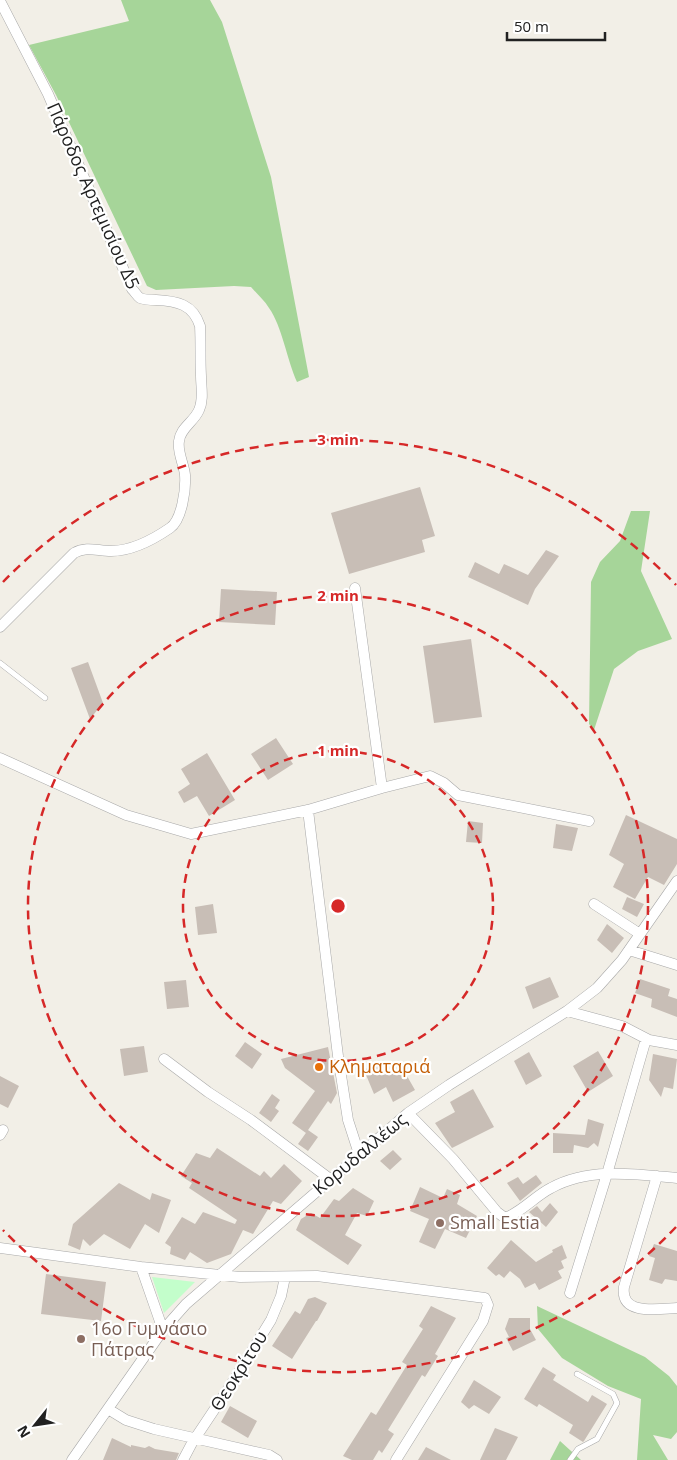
<svg xmlns="http://www.w3.org/2000/svg" width="677" height="1460" font-family="'Open Sans',sans-serif">
	<style>
		.forest { fill: #a6d599 }
		.park { fill: #c3fecb }
		.building { fill: #c8beb6 }
		.lines { fill: none; stroke-linecap: round; stroke-linejoin: round }
		.service-casing { stroke: #a8a8a8; stroke-width: 6 }
		.minor-casing { stroke: #a8a8a8; stroke-width: 11 }
		.service { stroke: #fff; stroke-width: 5 }
		.minor { stroke: #fff; stroke-width: 10 }
		.ring { fill: none; stroke: #d62828; stroke-width: 2.5; stroke-dasharray: 9 6 }
		.food-dot { fill: #e8710a; stroke: #fff; stroke-width: 2 }
		.education-dot { fill: #8d6e63; stroke: #fff; stroke-width: 2 }
		.labels { text-anchor: middle; stroke-width: 4.5; stroke-linejoin: round; paint-order: stroke }
		.street-label { font-size: 18px; fill: #212121; stroke: #fff }
		.food-label { font-size: 18px; fill: #c56008; stroke: #fff; text-anchor: start }
		.education-label { font-size: 18px; fill: #785e54; stroke: #fff; text-anchor: start }
		.centre { fill: #d62828; stroke: #fff; stroke-width: 2.5 }
		.ring-label { font-size: 15px; text-anchor: middle; font-weight: bold; fill: #d62828; stroke: #fff; stroke-width: 4.5; stroke-linejoin: round; paint-order: stroke }
	</style>
	<rect width="100%" height="100%" fill="#f2efe7"/>
	<!-- forest -->
	<path class="forest" d="M121,0H210L222,22L271,177L309,377L297,382C287,360 282,326 269,308C264,300 257,294 251,287L234,286L156,290L147,286L56,95L29,45L129,21Z
		M631,511H650L641,571L672,639L638,651L614,669L594,730L589,724L591,582L600,562L620,541Z
		M537,1306L645,1357L669,1376L677,1386V1432L671,1439L653,1435L668,1460H637L641,1399L608,1386L562,1358L538,1329Z
		M560,1441L581,1460H550Z"/>
	<!-- park -->
	<path class="park" d="M152,1277L195,1282L164,1313Z"/>
	<!-- building -->
	<path class="building" d="M420,487L435,536L422,540L425,552L349,574L331,513Z
		M546,550L559,556L535,589L528,605L468,577L475,562L499,574L504,564L528,575Z
		M221,589L277,592L275,625L219,622Z
		M471,639L482,717L434,723L423,646Z
		M88,662L103,703L90,719L71,668Z
		M276,738L293,764L268,780L251,754Z
		M207,753L235,800L209,816L197,796L184,803L178,792L190,784L181,769Z
		M626,815L677,839V864L664,885L648,877L635,899L613,887L624,864L609,855Z
		M468,821L483,823L482,843L466,842Z
		M556,824L578,828L572,851L553,848Z
		M627,897L644,904L637,917L622,909Z
		M213,904L217,933L198,935L195,907Z
		M607,924L624,938L612,953L597,940Z
		M550,977L559,997L533,1009L525,987Z
		M640,979L670,989L668,996L677,999V1017L651,1007L652,999L635,993Z
		M186,980L189,1007L167,1009L164,982Z
		M245,1042L262,1054L252,1069L235,1056Z
		M144,1046L148,1072L124,1076L120,1049Z
		M328,1047L337,1093L331,1104L328,1101L306,1133L292,1123L315,1091L285,1068L281,1059Z
		M598,1051L613,1076L588,1092L573,1066Z
		M529,1052L542,1076L526,1085L514,1061Z
		M653,1054L677,1059L673,1089L664,1087L661,1097L649,1080Z
		M377,1063L384,1075L394,1068L397,1074L403,1069L415,1090L393,1102L386,1087L374,1094L364,1070Z
		M0,1076L19,1086L8,1108L0,1104Z
		M473,1089L494,1127L452,1148L435,1123L455,1112L450,1102Z
		M272,1094L280,1100L275,1108L279,1111L271,1122L259,1113Z
		M588,1119L604,1124L598,1147L594,1143L588,1148L574,1145L573,1153H553V1133L585,1135Z
		M308,1130L318,1137L308,1151L298,1144Z
		M217,1148L260,1176L264,1171L271,1178L284,1164L302,1181L281,1204L273,1201L253,1234L243,1230L231,1254L207,1263L190,1252L185,1260L170,1254L171,1247L165,1243L182,1217L195,1224L203,1212L235,1224L237,1220L189,1188L192,1183L181,1176L196,1153L210,1158Z
		M393,1150L402,1159L390,1170L380,1161Z
		M536,1175L542,1183L520,1201L507,1183L518,1177L523,1184Z
		M119,1183L150,1200L152,1193L171,1200L159,1233L145,1224L130,1249L104,1234L90,1246L83,1239L80,1250L68,1245L73,1224Z
		M420,1187L443,1198L447,1189L460,1195L457,1204L477,1216L466,1238L445,1229L435,1249L419,1242L429,1219L410,1211Z
		M353,1188L374,1201L367,1216L357,1213L345,1235L362,1245L348,1265L296,1230L301,1219L311,1213L320,1218L334,1199L339,1201Z
		M550,1203L558,1212L546,1227L529,1212L537,1206L542,1212Z
		M511,1240L536,1262L553,1252L552,1250L562,1245L567,1258L561,1261L564,1268L558,1271L562,1278L539,1290L535,1283L525,1288L520,1279L510,1271L504,1278L499,1274L496,1276L487,1268Z
		M654,1244L677,1251V1281L665,1279L662,1284L649,1280L655,1258L649,1256Z
		M46,1274L106,1282L101,1321L41,1314Z
		M315,1297L327,1303L317,1321H316L292,1359L272,1346L295,1311L300,1314L308,1299Z
		M431,1306L456,1318L435,1354L438,1356L425,1377L422,1375L388,1430L394,1434L382,1453L379,1450L373,1460H352L343,1456L371,1412L376,1415L407,1365L402,1362L423,1329L419,1326Z
		M509,1318H530V1329L536,1340L513,1351L506,1338L509,1337L505,1329Z
		M543,1367L556,1375L553,1380L588,1402L592,1395L607,1404L584,1441L583,1442L569,1433L573,1425L539,1404L537,1407L524,1399Z
		M474,1380L501,1397L489,1414L474,1405L469,1409L461,1402Z
		M230,1406L257,1421L248,1438L221,1422Z
		M495,1428L518,1437L506,1460H480Z
		M112,1438L131,1447V1445L145,1448L149,1446L155,1449L179,1453L176,1460H103Z
		M426,1447L451,1460H418Z"/>
	<g class="lines">
		<defs>
			<path id="service" d="M0,663L45,698
				M570,1460L578,1449L597,1439L617,1403L613,1394L577,1374"/>
			<path id="minor" d="M0,1L48,94L132,289C135,292 137,296 140,298C145,300 151,300 156,300C177,301 193,304 200,326C201,343 200,360 201,376C201,387 204,399 199,410C194,422 180,428 179,441C177,452 184,464 185,475C186,489 182,520 170,528C154,539 131,551 111,551C97,551 87,546 74,553L0,627
				M355,588L382,788
				M0,758L126,815L191,834L308,810L382,788L430,776L444,783L458,795L589,821
				M308,810L338,1056L348,1120L359,1154
				M594,904L640,934
				M629,950L677,965
				M567,1011L622,1026L649,1040L677,1045
				M164,1059L208,1092L251,1120L330,1179
				M408,1113L453,1159L497,1212L505,1218C522,1212 535,1196 551,1188C589,1167 636,1174 677,1178
				M0,1135L3,1130
				M657,1176L624,1287C620,1316 658,1309 677,1308
				M0,1248L141,1267L240,1277L317,1276L485,1298L488,1305L483,1321L396,1460
				M141,1267L163,1330
				M570,1293L607,1174L646,1039
				M108,1409L126,1420L154,1429L269,1455L277,1460
				M72,1460L163,1330L186,1304L408,1113L449,1085L567,1011L597,988L622,960L677,881
				M183,1460L192,1443L232,1383L271,1320L281,1296L285,1277"/>
		</defs>
		<!-- service casing -->
		<use href="#service" class="service-casing"/>
		<!-- minor casing -->
		<use href="#minor" class="minor-casing"/>
		<!-- service -->
		<use href="#service" class="service"/>
		<!-- minor -->
		<use href="#minor" class="minor"/>
	</g>
	<!-- distance rings -->
	<g class="ring">
		<circle cx="338" cy="906" r="155"/>
		<circle cx="338" cy="906" r="310"/>
		<path d="M676 1227A466 466 0 0 1 3 1230M3 582A466 466 0 0 1 676 585"/>
	</g>
	<!-- markers -->
	<circle class="food-dot" cx="319" cy="1067" r="5"/>
	<g class="education-dot">
		<circle cx="440" cy="1223" r="5"/>
		<circle cx="81" cy="1339" r="5"/>
	</g>
	<g class="labels">
		<!-- street labels -->
		<g class="street-label">
			<text transform="translate(93 196) rotate(66)" y="6">Πάροδος Αρτεμισίου Δ5</text>
			<text transform="translate(360 1154) rotate(-40)" y="6">Κορυδαλλέως</text>
			<text transform="translate(239 1371) rotate(-58)" y="6">Θεοκρίτου</text>
		</g>
		<!-- food labels -->
		<g class="food-label">
			<text x="329" y="1073">Κληματαριά</text>
		</g>
		<!-- education labels -->
		<g class="education-label">
			<text x="450" y="1229">Small Estia</text>
			<text x="91" y="1335">16ο Γυμνάσιο<tspan x="91" dy="21">Πάτρας</tspan></text>
		</g>
	</g>
	<circle cx="338" cy="906" r="8" class="centre"/>
	<g class="ring-label">
		<text x="338" y="445">3 min</text>
		<text x="338" y="601">2 min</text>
		<text x="338" y="756">1 min</text>
	</g>
	<!-- north arrow -->
	<g transform="translate(35 1425) rotate(240)" stroke="#ffffff" stroke-width="4" paint-order="stroke">
	<path d="M0-4L9 19L0 12L-9 19Z" fill="#212121"/>
	<text y="-8" font-size="14" font-weight="bold" text-anchor="middle" fill="#212121">N</text>
	</g>
	<!-- scale -->
	<path d="M507 32v8h98v-8" fill="none" stroke="#212121" stroke-width="2.5"/>
	<text x="514" y="32" font-size="15" fill="#212121" stroke="#ffffff" stroke-width="4" paint-order="stroke">50 m</text>
</svg>
